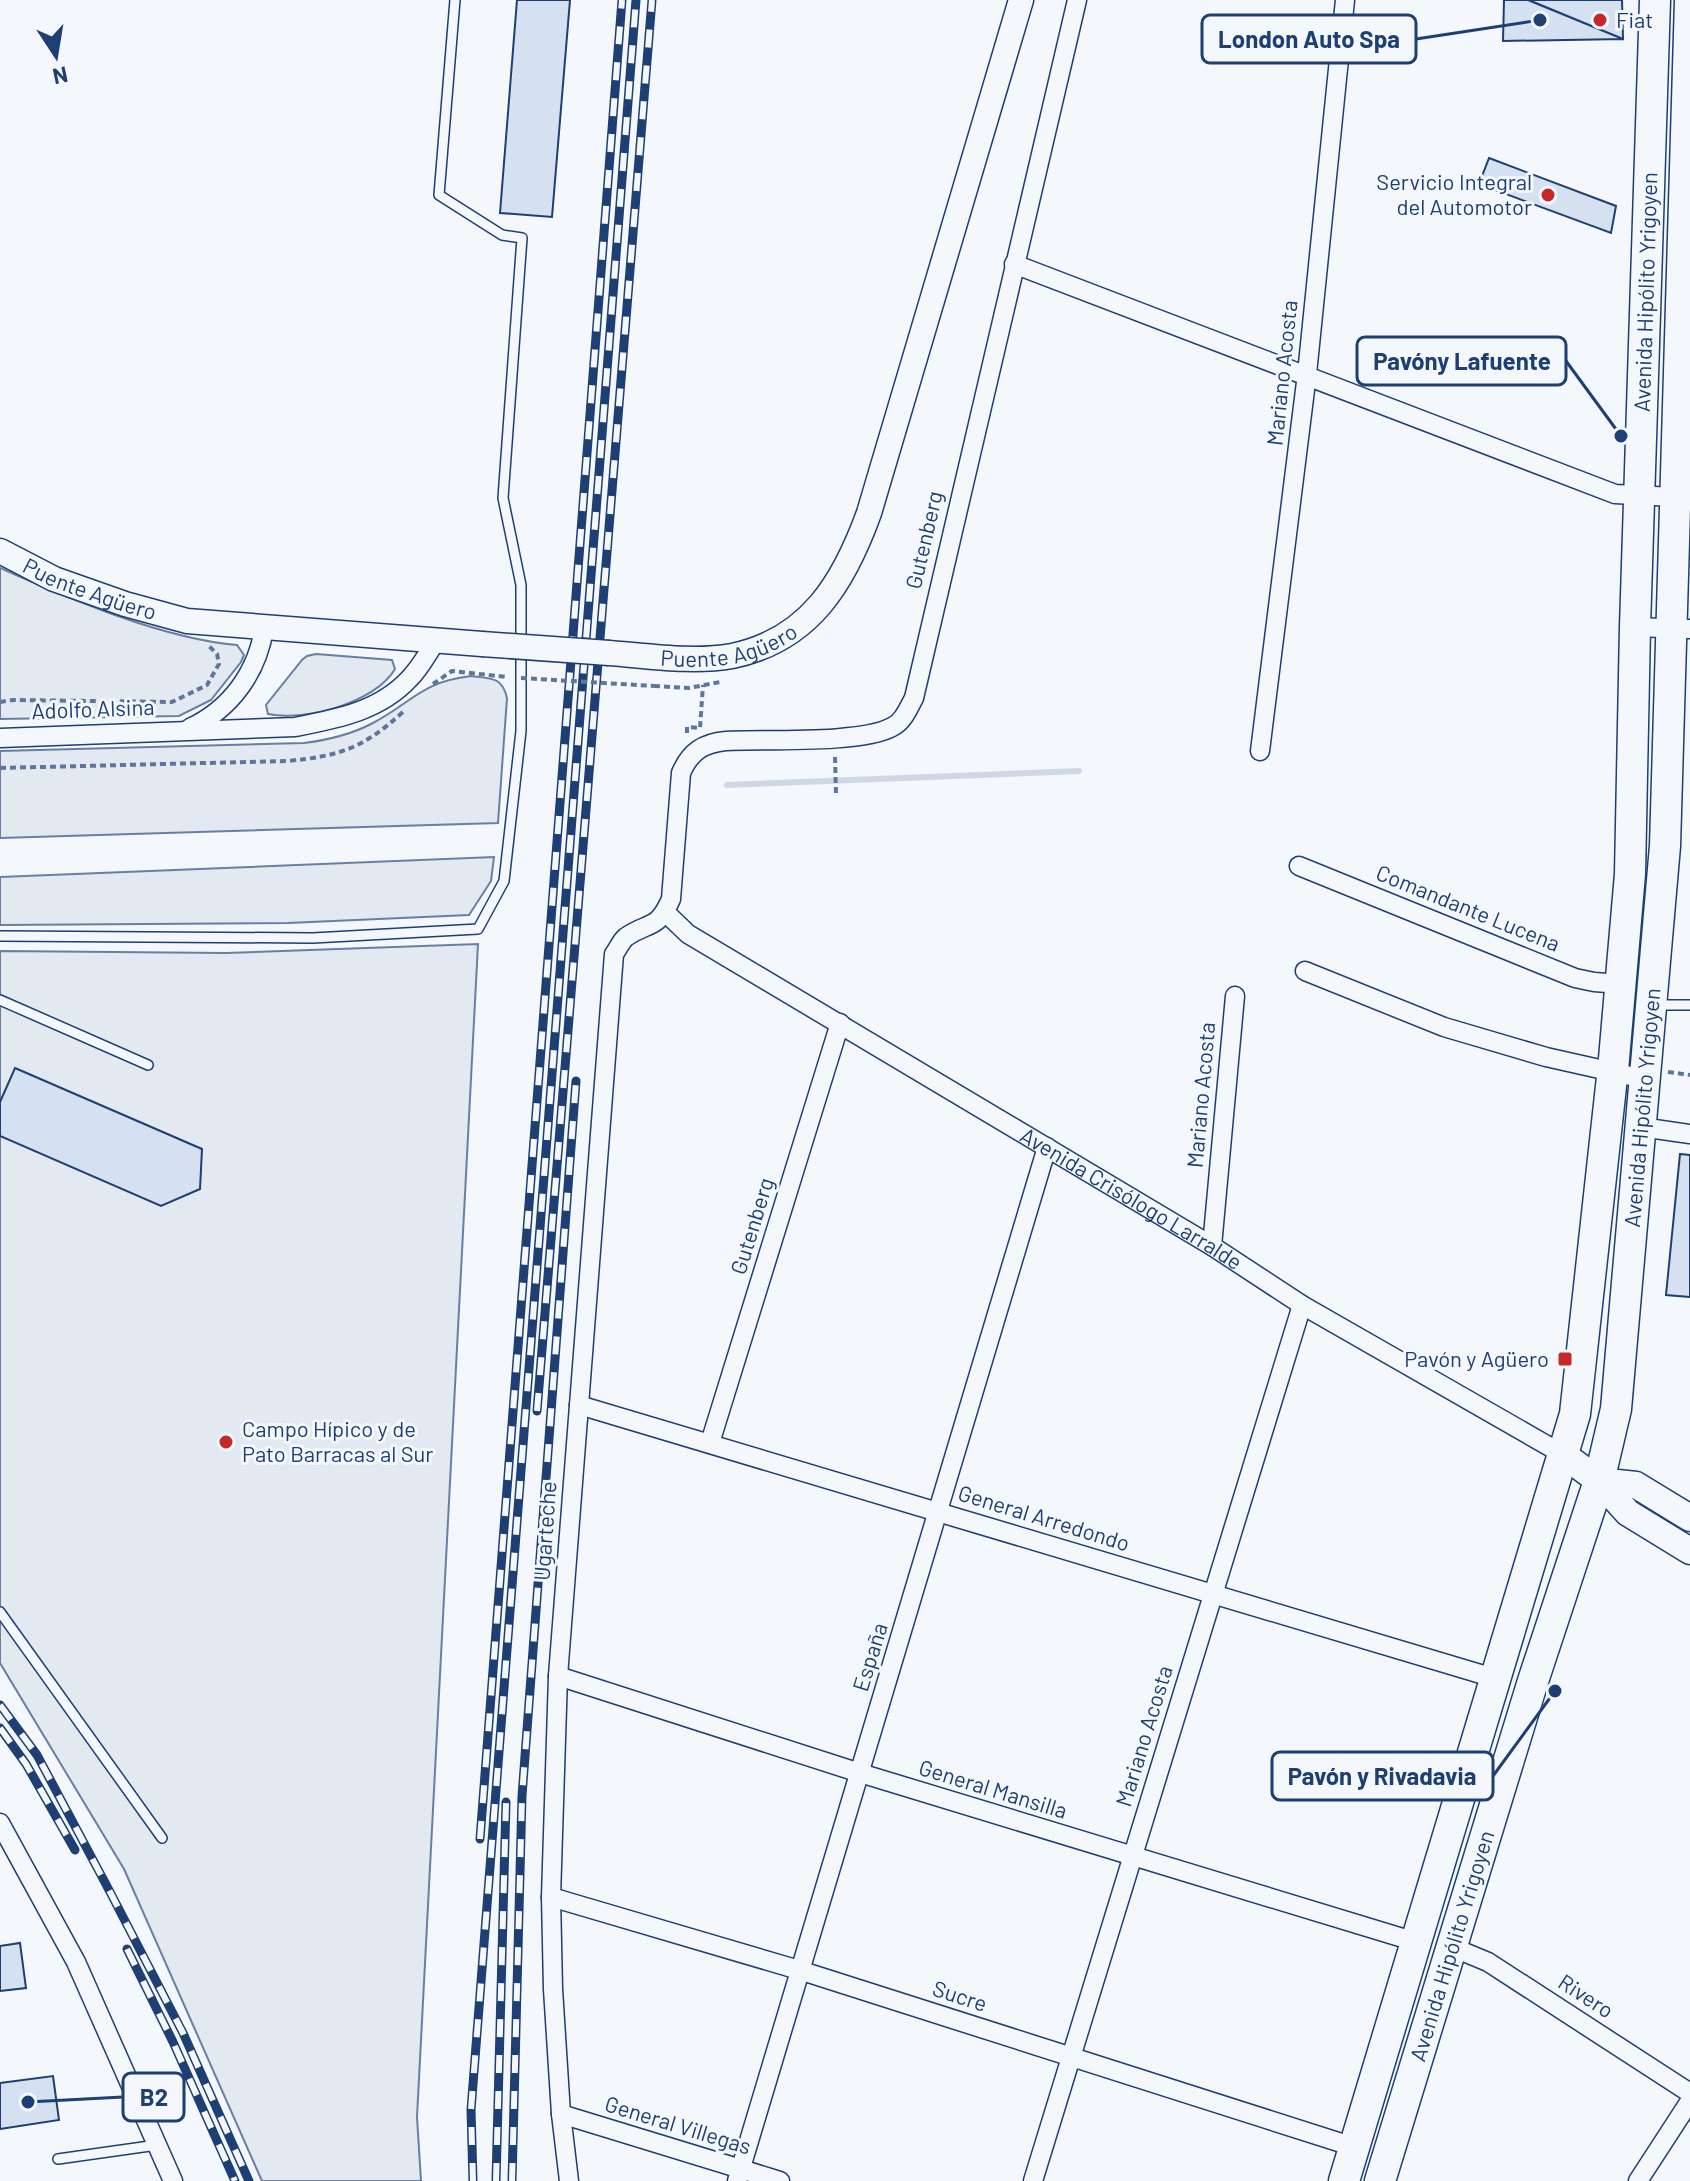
<svg xmlns="http://www.w3.org/2000/svg" width="1690" height="2181" font-family="Barlow,sans-serif">
	<style>
		.green { fill: #e3e9f0; stroke: #687fa3; stroke-width: 2 }
		.lines { fill: none; stroke-linecap: round; stroke-linejoin: round }
		.stream { stroke: #cfd7e4; stroke-width: 6 }
		.building { fill: #d5e0f0; stroke: #1d3f73; stroke-width: 2 }
		.service-casing { stroke: #1d3f73; stroke-width: 12 }
		.minor-casing { stroke: #1d3f73; stroke-width: 21 }
		.tertiary-casing { stroke: #1d3f73; stroke-width: 27 }
		.secondary-casing { stroke: #1d3f73; stroke-width: 29 }
		.primary-casing { stroke: #1d3f73; stroke-width: 33 }
		.path { stroke: #5e769c; stroke-width: 4; stroke-dasharray: 6 4; stroke-linecap: butt }
		.service { stroke: #f4f7fb; stroke-width: 9 }
		.minor { stroke: #f4f7fb; stroke-width: 18 }
		.tertiary { stroke: #f4f7fb; stroke-width: 24 }
		.secondary { stroke: #f4f7fb; stroke-width: 26 }
		.primary { stroke: #f4f7fb; stroke-width: 30 }
		.rail-casing { stroke: #1d3f73; stroke-width: 9 }
		.rail { stroke: #f4f7fb; stroke-width: 6; stroke-dasharray: 18; stroke-linecap: butt }
		.tertiary-bridge-casing { stroke: #1d3f73; stroke-width: 27; stroke-linecap: butt }
		.path-bridge { stroke: #5e769c; stroke-width: 4; stroke-dasharray: 6 4; stroke-linecap: butt }
		.tertiary-bridge { stroke: #f4f7fb; stroke-width: 24 }
		.poi-dot { fill: #c62828; stroke: #f4f7fb; stroke-width: 3 }
		.labels { text-anchor: middle; stroke-width: 6; stroke-linejoin: round; paint-order: stroke }
		.poi-label { font-size: 22px; fill: #1d3f73; stroke: #f4f7fb; text-anchor: start }
		.street-label { font-size: 22px; fill: #1d3f73; stroke: #f4f7fb }
		.leader { fill: none; stroke: #1d3f73; stroke-width: 3 }
		.callout-dot { fill: #1d3f73; stroke: #f4f7fb; stroke-width: 3 }
		.callout { fill: #f4f7fb; stroke: #1d3f73; stroke-width: 3 }
		.callout-label { font-size: 24px; text-anchor: middle; font-weight: bold; fill: #1d3f73 }
	</style>
	<rect width="100%" height="100%" fill="#f4f7fb"/>
	<!-- green -->
	<path class="green" d="M0,568C67,598 164,639 237,645L244,655L241,662L211,700L179,716L0,719Z
		M316,654L392,660L395,669C376,702 305,722 268,714L266,705L302,660L307,656Z
		M471,676C491,679 502,676 507,698L498,823L0,838V751L304,743C327,740 350,735 371,724C412,703 420,682 471,676Z
		M494,857L491,881L469,915L288,923L0,925V877Z
		M478,944L417,2117L421,2181H262L124,1869L0,1663V951L226,953Z"/>
	<g class="lines">
		<!-- stream -->
		<path class="stream" d="M727,785L1079,771"/>
	</g>
	<!-- building -->
	<path class="building" d="M517,0H570L552,217L500,213Z
		M1504,0H1528L1623,39L1503,41Z
		M1531,0H1622L1623,39L1531,1Z
		M1489,158L1616,206L1611,233L1479,184Z
		M15,1068L202,1149L200,1189L161,1206L0,1136V1102Z
		M1680,1154L1690,1155V1297L1666,1295Z
		M20,1943L26,1988L0,1991V1946Z
		M53,2076L59,2120L0,2129V2083Z"/>
	<g class="lines">
		<defs>
			<path id="service" d="M0,936L313,938L478,929L504,881L521,731V585L503,498L522,238L502,235L439,195L455,0
				M0,1000L148,1065
				M1656,1005H1690
				M0,1612L162,1838
				M58,2159L157,2145"/>
			<g id="minor">
				<path d="M1014,264L1615,494L1674,497"/>
				<path d="M1635,627L1690,629"/>
				<path d="M190,728C231,709 257,672 264,629"/>
				<path d="M0,738L295,727C337,719 380,711 410,678C420,668 428,653 436,641"/>
				<path d="M1260,751L1307,374L1345,0"/>
				<path d="M1299,866L1575,978L1594,982L1621,984"/>
				<path id="s1" d="M665,912L688,934L1212,1246L1302,1305L1564,1455"/>
				<path d="M1305,971L1444,1027L1546,1057L1644,1079"/>
				<path d="M1641,1127L1690,1134"/>
				<path d="M1212,1246L1235,996"/>
				<path d="M579,1405L1494,1678"/>
				<path d="M710,1443L840,1023"/>
				<path d="M558,1676L860,1773L1416,1942"/>
				<path d="M0,1823L76,1962L173,2181"/>
				<path d="M551,1897L799,1970L1354,2147"/>
				<path d="M1452,1947L1488,1962L1690,2093"/>
				<path d="M561,2114L780,2181"/>
				<path d="M569,2181L561,2114L553,1989L551,1897L558,1676L614,954C618,949 621,941 626,937C649,921 657,931 671,899L681,773C690,752 703,743 726,741C765,739 861,744 892,727C903,722 908,709 914,698L1077,0"/>
				<path d="M737,2181L1047,1147"/>
				<path d="M1033,2181L1302,1305"/>
				<path d="M1638,2181L1690,2101"/>
			</g>
			<g id="tertiary">
				<path id="s2" d="M0,551L54,579L125,604L187,621L482,644"/>
				<path id="s3" d="M609,653C649,656 693,663 732,656C810,640 844,582 869,513L1021,0"/>
			</g>
			<path id="secondary" d="M1564,1455L1599,1481L1628,1513L1690,1551
				M1599,1481L1636,1485L1690,1518"/>
			<g id="primary">
				<path id="s4" d="M1344,2181L1575,1414L1614,1059L1630,874L1635,627L1655,0"/>
				<path id="s5" d="M1380,2181L1533,1681L1599,1481L1616,1409L1665,846L1690,0"/>
			</g>
		</defs>
		<!-- service casing -->
		<use href="#service" class="service-casing"/>
		<!-- minor casing -->
		<use href="#minor" class="minor-casing"/>
		<!-- tertiary casing -->
		<use href="#tertiary" class="tertiary-casing"/>
		<!-- secondary casing -->
		<use href="#secondary" class="secondary-casing"/>
		<!-- primary casing -->
		<use href="#primary" class="primary-casing"/>
		<!-- path -->
		<path class="path" d="M433,684L452,671L507,677
			M654,686L689,688L720,682
			M0,702L13,700L172,702L207,685L219,664L217,654L209,646
			M687,733V727L700,728L703,685
			M835,757L836,794
			M0,768L287,761C341,756 363,748 403,712
			M1668,1072L1690,1075"/>
		<!-- service -->
		<use href="#service" class="service"/>
		<!-- minor -->
		<use href="#minor" class="minor"/>
		<!-- tertiary -->
		<use href="#tertiary" class="tertiary"/>
		<!-- secondary -->
		<use href="#secondary" class="secondary"/>
		<!-- primary -->
		<use href="#primary" class="primary"/>
		<defs>
			<path id="rail" d="M537,1411L652,0
				M0,1705L37,1755L109,1890L183,2033L249,2181
				M0,1728L26,1764L75,1850
				M480,1839L622,0
				M127,1949L173,2042L235,2181
				M473,2181L471,2110L636,0
				M496,2181L506,1802
				M512,2181L522,1796L576,1081"/>
		</defs>
		<!-- rail casing -->
		<use href="#rail" class="rail-casing"/>
		<!-- rail -->
		<use href="#rail" class="rail"/>
		<defs>
			<path id="tertiary-bridge" d="M482,644L609,653"/>
		</defs>
		<!-- tertiary-bridge casing -->
		<use href="#tertiary-bridge" class="tertiary-bridge-casing"/>
		<!-- path-bridge -->
		<path class="path-bridge" d="M521,678L654,686"/>
		<!-- tertiary-bridge -->
		<use href="#tertiary-bridge" class="tertiary-bridge"/>
	</g>
	<!-- markers -->
	<g class="poi-dot">
		<circle cx="1600" cy="20" r="8"/>
		<circle cx="1548" cy="195" r="8"/>
		<rect x="1557" y="1351" width="16" height="16" rx="4"/>
		<circle cx="226" cy="1442" r="8"/>
	</g>
	<g class="labels">
		<!-- poi labels -->
		<g class="poi-label">
			<text x="1616" y="28">Fiat</text>
			<text x="1532" y="190" text-anchor="end">Servicio Integral<tspan x="1532" dy="25">del Automotor</tspan></text>
			<text x="1549" y="1367" text-anchor="end">Pavón y Agüero</text>
			<text x="242" y="1437">Campo Hípico y de<tspan x="242" dy="25">Pato Barracas al Sur</tspan></text>
		</g>
		<!-- street labels -->
		<g class="street-label">
			<text dy="8" stroke="none"><textPath href="#s4" startOffset="1926">Avenida Hipólito Yrigoyen</textPath></text>
			<text transform="translate(1282 373) rotate(-84)" y="8">Mariano Acosta</text>
			<text transform="translate(924 540) rotate(-77)" y="8">Gutenberg</text>
			<text dy="8" stroke="none"><textPath href="#s2" startOffset="98">Puente Agüero</textPath></text>
			<text dy="8" stroke="none"><textPath href="#s3" startOffset="122">Puente Agüero</textPath></text>
			<text transform="translate(93 709) rotate(-2)" y="8">Adolfo Alsina</text>
			<text transform="translate(1468 908) rotate(22)" y="8">Comandante Lucena</text>
			<text transform="translate(1201 1095) rotate(-85)" y="8">Mariano Acosta</text>
			<text dy="8" stroke="none"><textPath href="#s5" startOffset="1110">Avenida Hipólito Yrigoyen</textPath></text>
			<text dy="8" stroke="none"><textPath href="#s1" startOffset="548">Avenida Crisólogo Larralde</textPath></text>
			<text transform="translate(752 1226) rotate(-73)" y="8">Gutenberg</text>
			<text transform="translate(1044 1518) rotate(17)" y="8">General Arredondo</text>
			<text transform="translate(545 1531) rotate(-86)" y="8">Ugarteche</text>
			<text transform="translate(870 1657) rotate(-73)" y="8">España</text>
			<text transform="translate(1144 1736) rotate(-73)" y="8">Mariano Acosta</text>
			<text transform="translate(993 1789) rotate(17)" y="8">General Mansilla</text>
			<text dy="8" stroke="none"><textPath href="#s5" startOffset="246">Avenida Hipólito Yrigoyen</textPath></text>
			<text transform="translate(960 1996) rotate(18)" y="8">Sucre</text>
			<text transform="translate(1586 1996) rotate(33)" y="8">Rivero</text>
			<text transform="translate(678 2125) rotate(17)" y="8">General Villegas</text>
		</g>
	</g>
	<!-- callouts -->
	<path class="leader" d="M1540 20L1416 39M1621 436L1566 361M1555 1691L1493 1776M28 2102L123 2097"/>
	<g class="callout-dot">
		<circle cx="1540" cy="20" r="8"/>
		<circle cx="1621" cy="436" r="8"/>
		<circle cx="1555" cy="1691" r="8"/>
		<circle cx="28" cy="2102" r="8"/>
	</g>
	<g class="callout">
		<rect x="1202" y="15" width="214" height="48" rx="8"/>
		<rect x="1357" y="337" width="209" height="48" rx="8"/>
		<rect x="1272" y="1752" width="221" height="48" rx="8"/>
		<rect x="123" y="2073" width="61" height="48" rx="8"/>
	</g>
	<g class="callout-label">
		<text x="1309" y="48">London Auto Spa</text>
		<text x="1462" y="370">Pavóny Lafuente</text>
		<text x="1382" y="1785">Pavón y Rivadavia</text>
		<text x="154" y="2106">B2</text>
	</g>
	<!-- north arrow -->
	<g transform="translate(56 56) rotate(168)" stroke="#f4f7fb" stroke-width="6" paint-order="stroke">
	<path d="M0-6L14 30L0 20L-14 30Z" fill="#1d3f73"/>
	<text y="-12" font-size="22" font-weight="bold" text-anchor="middle" fill="#1d3f73">N</text>
	</g>
</svg>
